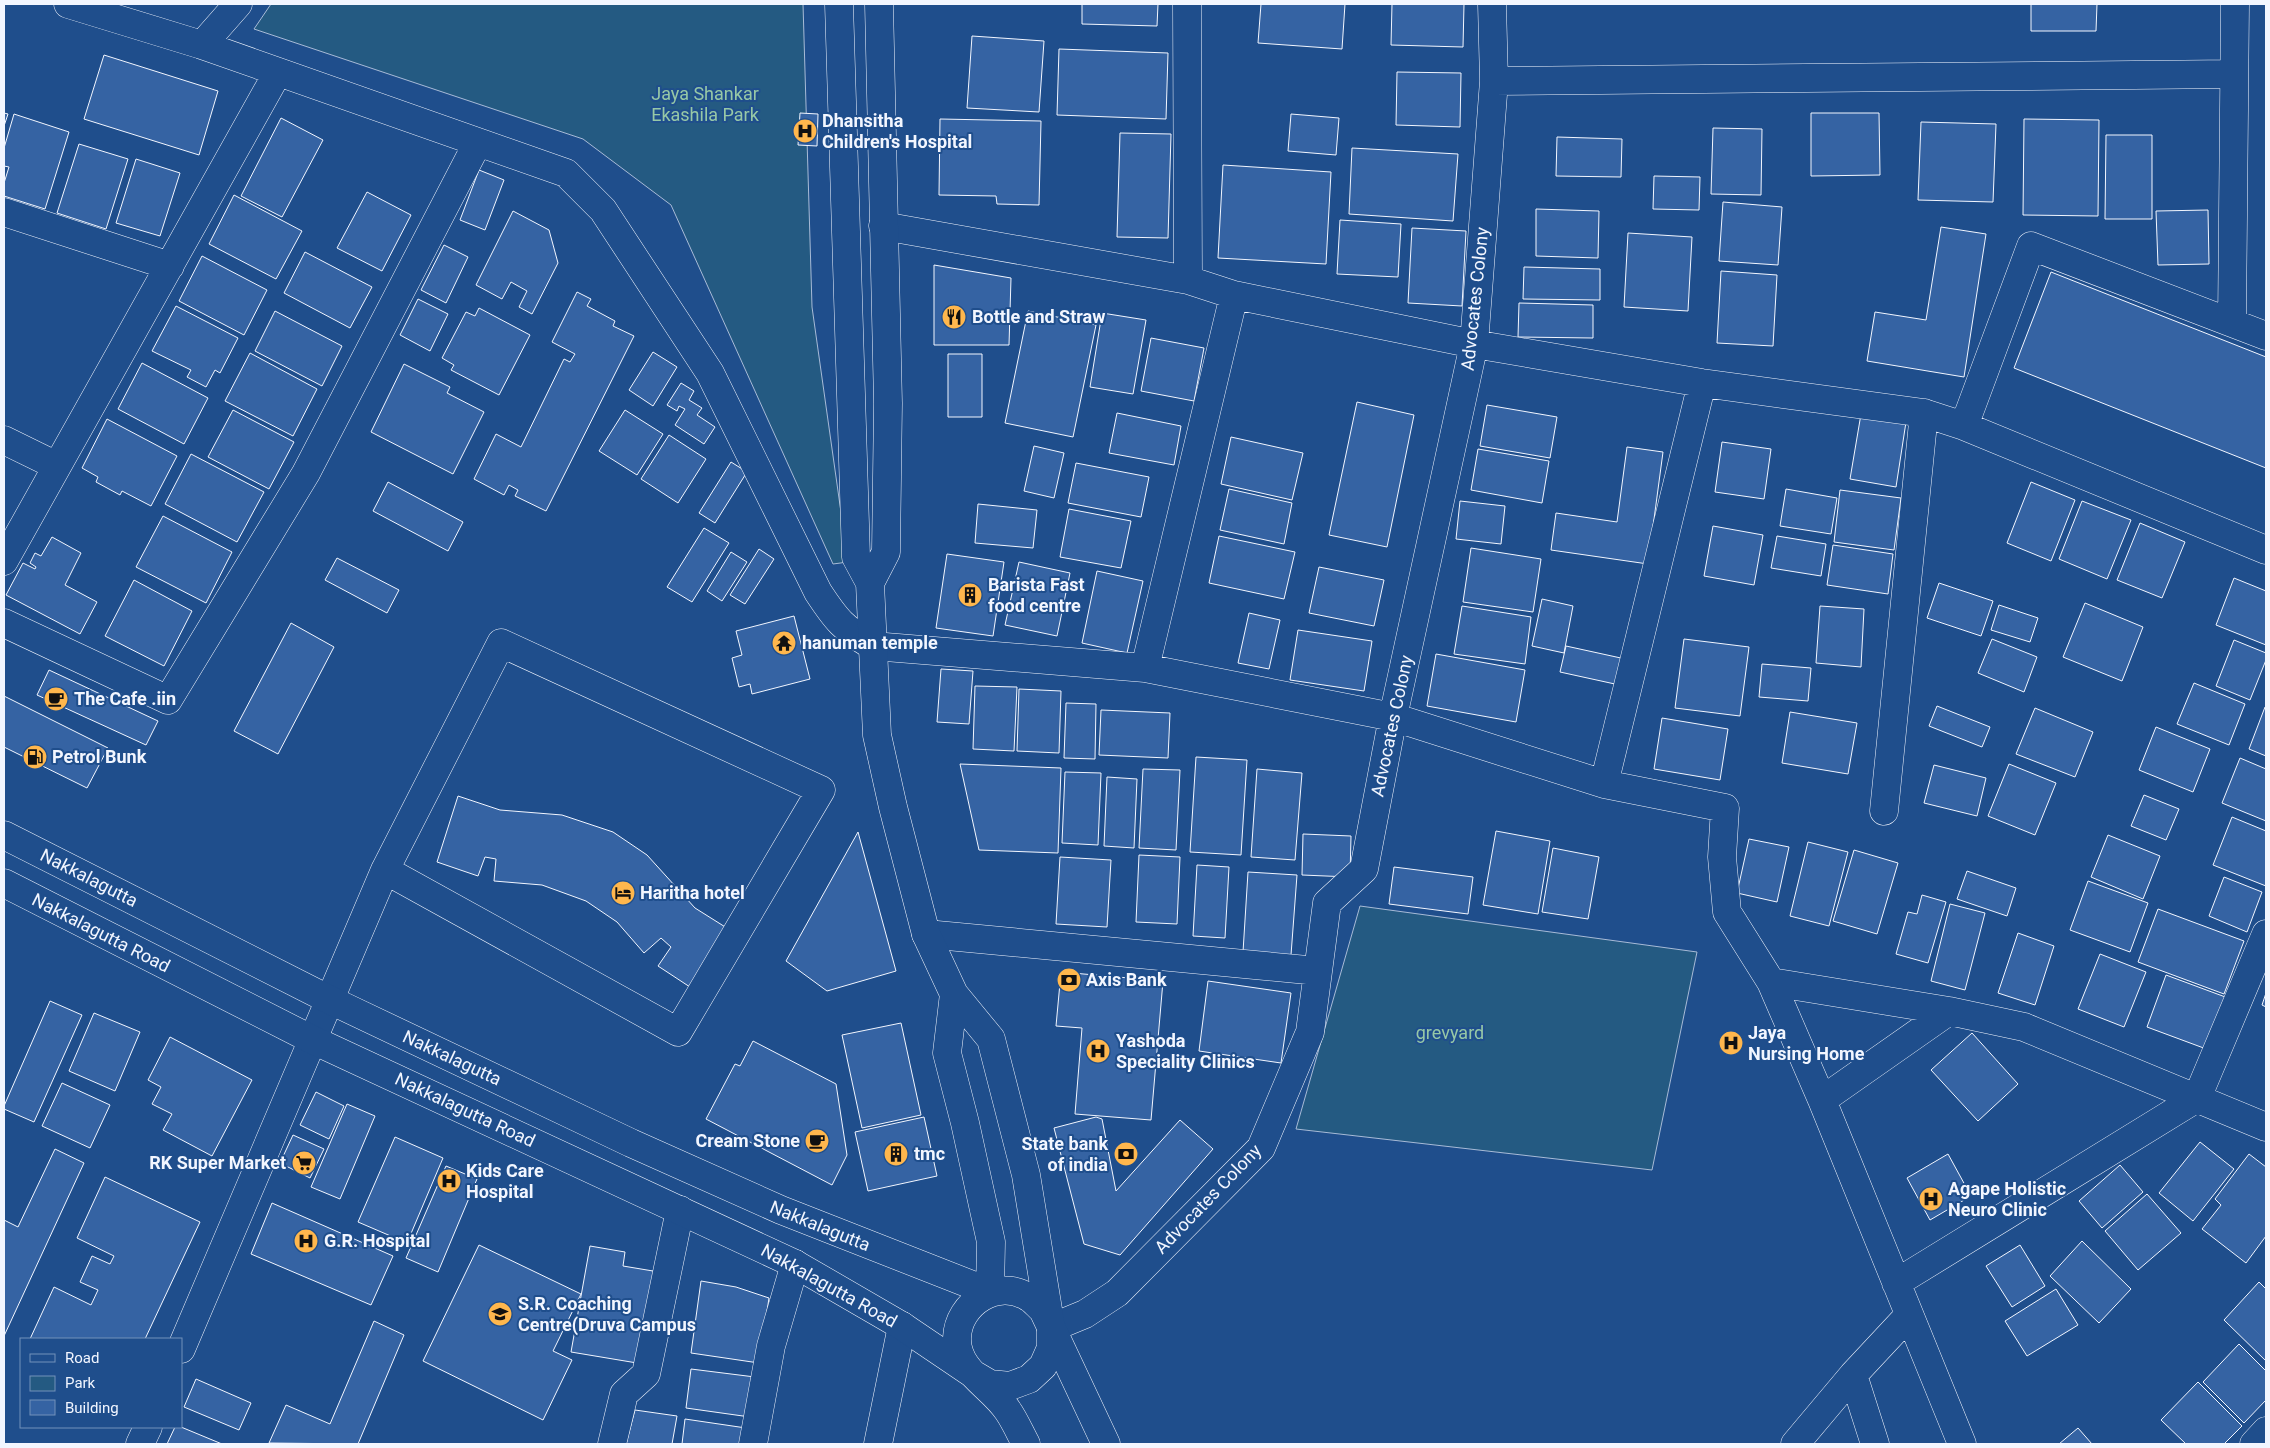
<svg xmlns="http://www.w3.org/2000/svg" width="2270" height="1448" font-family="Roboto,sans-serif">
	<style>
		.green { fill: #245a82; stroke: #a8bbd7 }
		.building { fill: #3563a3; stroke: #f2f6ff }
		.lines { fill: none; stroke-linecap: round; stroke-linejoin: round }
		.minor-casing { stroke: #f2f6ff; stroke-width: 29 }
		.major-casing { stroke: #f2f6ff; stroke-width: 29 }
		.minor { stroke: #1f4e8c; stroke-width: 28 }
		.major { stroke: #1f4e8c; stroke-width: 28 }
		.labels { text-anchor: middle; stroke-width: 4; stroke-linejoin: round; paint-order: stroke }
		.park-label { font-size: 18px; fill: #97c8a6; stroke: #1f4e8c }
		.poi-label { font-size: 18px; font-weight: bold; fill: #f2f6ff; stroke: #1f4e8c; text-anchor: start }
		.street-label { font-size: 18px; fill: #f2f6ff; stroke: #1f4e8c }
	</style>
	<rect width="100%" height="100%" fill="#1f4e8c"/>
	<!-- green -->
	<path class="green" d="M271,4H803L812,307L848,562L833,564L671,205L583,139L254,29Z
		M1360,906L1697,952L1652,1170L1296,1129Z"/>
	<!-- building -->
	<path class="building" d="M1082,4H1158L1157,26L1082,24Z
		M1261,4H1345L1342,49L1258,43Z
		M1392,4H1464L1463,47L1391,45Z
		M2031,4H2097L2096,31H2031Z
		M972,36L1044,41L1039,112L967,108Z
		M1059,49L1168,53L1166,119L1057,115Z
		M104,55L218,91L199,155L84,119Z
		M1397,72L1461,73L1460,127L1396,125Z
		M4,113L8,114L4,126Z
		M800,113L818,114L817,146L798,145Z
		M1811,113H1879L1880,175L1811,176Z
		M14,114L69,132L45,209L4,196V183L9,167L4,166V148Z
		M1291,114L1339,118L1336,155L1288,151Z
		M281,118L323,140L282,217L241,196Z
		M940,119L1041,121L1039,205L997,204L996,196L939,195Z
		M2024,119L2099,120L2098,216L2023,215Z
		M1921,122L1996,124L1993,202L1918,200Z
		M1713,128L1762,129L1761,195L1711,194Z
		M1120,133L1171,134L1168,238L1117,237Z
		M2106,135H2152V219H2105Z
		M1557,137L1622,139L1621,177L1556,176Z
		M79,144L128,159L106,229L57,213Z
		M1352,148L1458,154L1453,221L1349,214Z
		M136,159L180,173L160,236L116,223Z
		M1223,165L1331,172L1326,264L1218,258Z
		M479,170L504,180L485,230L460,220Z
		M1654,176L1700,177L1699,210L1653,209Z
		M367,192L411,215L382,271L337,248Z
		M234,195L302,231L276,279L209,244Z
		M1723,202L1782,207L1778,265L1719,261Z
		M1536,209L1599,211L1598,258L1536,256Z
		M2208,210L2209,264L2158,265L2156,211Z
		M513,211L549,230L558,263L532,314L519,307L527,291L511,282L502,299L476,285Z
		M1340,220L1401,224L1398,277L1337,274Z
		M1941,227L1986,234L1964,377L1867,361L1875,312L1926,320Z
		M1412,228L1466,231L1462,306L1408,303Z
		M1628,233L1692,237L1688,311L1624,307Z
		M444,245L468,257L446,303L421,290Z
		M305,252L372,287L350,328L284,293Z
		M202,256L267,290L244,335L179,301Z
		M934,265L1011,278L1009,345H934Z
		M1524,267L1600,269V300L1523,299Z
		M1721,271L1777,275L1773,346L1717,343Z
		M2051,272L2266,357V468L2014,368Z
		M577,292L591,299L587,306L615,321L613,326L634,336L546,511L515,496L518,490L509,485L504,495L474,479L496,434L521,447L564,359L570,362L575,354L552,342Z
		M418,299L448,314L430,351L400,335Z
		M1519,303L1593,305V338L1518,337Z
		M176,306L238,338L220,373L215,370L206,387L187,377L191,370L152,351Z
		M479,308L530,335L499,395L451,370L454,365L442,358L466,312L475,316Z
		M275,311L342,346L322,386L255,351Z
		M1028,311L1096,325L1073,437L1005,423Z
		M1102,313L1146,320L1133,394L1090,387Z
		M1151,338L1204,348L1194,401L1141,391Z
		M653,352L677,367L653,406L629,390Z
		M250,353L317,389L293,436L225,401Z
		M948,354H982V417H948Z
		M142,363L208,398L184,444L118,409Z
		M404,364L450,387L447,393L484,412L453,474L371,432Z
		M681,383L694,391L689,400L702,408L697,415L715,427L704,444L675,425L685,409L679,406L677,411L667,405Z
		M1357,402L1414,415L1387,547L1329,535Z
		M1487,405L1557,417L1550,458L1480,446Z
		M233,410L294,442L269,489L208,457Z
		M625,410L663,434L637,475L599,451Z
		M1117,413L1181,426L1174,465L1109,453Z
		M1861,414L1906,422L1896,487L1850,479Z
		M107,419L177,456L151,506L122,491L120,495L96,482L98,477L82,468Z
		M669,435L706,459L678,503L641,479Z
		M1231,437L1303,453L1292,500L1221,484Z
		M1722,442L1771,449L1764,499L1715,492Z
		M1034,446L1064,453L1054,498L1024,491Z
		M1627,447L1663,452L1648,564L1551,550L1556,513L1617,522Z
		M1478,449L1549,461L1542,503L1471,490Z
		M191,454L264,492L237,542L165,504Z
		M731,462L747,472L715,523L699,513Z
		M1076,463L1149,477L1141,517L1068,503Z
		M388,482L463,522L448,551L373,511Z
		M2031,482L2075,500L2051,561L2007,543Z
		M1229,489L1292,503L1284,544L1220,530Z
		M1786,489L1837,498L1831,534L1780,526Z
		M1840,490L1901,498L1894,550L1834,542Z
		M1460,501L1505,506L1501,544L1456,539Z
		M2082,501L2131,520L2107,579L2059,559Z
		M978,504L1037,510L1033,548L975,543Z
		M1069,509L1131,521L1121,568L1060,557Z
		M163,516L232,552L206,603L136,567Z
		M2140,523L2185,542L2162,598L2117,580Z
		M1713,526L1763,535L1754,585L1704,576Z
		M704,528L729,543L692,602L667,587Z
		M1219,536L1295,552L1284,599L1209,583Z
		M1777,536L1826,544L1821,576L1771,568Z
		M52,537L81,553L65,585L97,602L80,634L6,595L23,563L35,569L36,567L30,563L35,553L41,556Z
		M1833,545L1893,554L1888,594L1827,585Z
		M1471,548L1541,559L1533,612L1463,602Z
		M759,549L774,559L745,604L730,595Z
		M731,552L747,562L722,601L707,591Z
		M947,554L1004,562L993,636L936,628Z
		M337,558L399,590L387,613L325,580Z
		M1019,562L1070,573L1057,636L1005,625Z
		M1319,567L1384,580L1374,626L1309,613Z
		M1097,571L1143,581L1127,653L1082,643Z
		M2234,578L2266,591V645L2216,625Z
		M134,580L192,611L164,666L105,636Z
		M1939,583L1993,601L1981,636L1927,618Z
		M1542,599L1573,606L1564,653L1532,646Z
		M2085,603L2143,627L2122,681L2063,657Z
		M1999,605L2038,618L2030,642L1991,630Z
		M1462,606L1531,617L1525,664L1454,654Z
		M1820,606L1864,609L1861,667L1816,663Z
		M1249,613L1280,620L1269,669L1238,663Z
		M794,616L810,679L752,694L750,684L739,687L732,658L742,655L736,631Z
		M291,623L334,647L278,754L234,731Z
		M1298,630L1372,641L1364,691L1290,680Z
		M1684,639L1749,647L1740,716L1675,708Z
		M1992,639L2037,657L2024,692L1978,673Z
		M2234,640L2266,653V660L2250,700L2216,686Z
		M1566,646L1630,660L1624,686L1560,672Z
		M1436,654L1525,670L1516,722L1427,706Z
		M1762,664L1811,668L1808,701L1759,697Z
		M941,669L973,671L969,724L937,722Z
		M49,670L158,721L146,745L37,695Z
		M2194,683L2245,704L2229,745L2177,724Z
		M975,686L1017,687L1014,751L973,749Z
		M1019,689L1061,691L1059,753L1017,751Z
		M4,696L108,748L87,788L4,747Z
		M1066,703L1096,704L1095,759L1064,758Z
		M1937,706L1990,727L1982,747L1929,726Z
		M2265,707L2266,708V756L2249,749Z
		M2035,708L2093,732L2075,777L2016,754Z
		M1101,710L1170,713L1168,758L1099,755Z
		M1790,712L1857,723L1848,774L1782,763Z
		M1662,718L1728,729L1720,780L1654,769Z
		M2156,727L2210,749L2193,792L2139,770Z
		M1196,757L1247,760L1241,855L1190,852Z
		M2240,758L2266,769V821L2222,803Z
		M960,764L1061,768L1058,853L979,850Z
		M2009,764L2056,783L2035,835L1988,816Z
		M1934,765L1986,778L1977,816L1924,803Z
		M1143,769L1180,770L1176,850L1139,848Z
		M1257,769L1302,773L1295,860L1251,857Z
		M1065,772L1101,773L1098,845L1062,843Z
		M1107,777L1137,779L1134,848L1104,846Z
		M2144,795L2179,809L2166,840L2131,826Z
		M458,796L500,810L562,815L613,832L647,855L695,908L730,930L693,989L658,966L671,947L661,938L644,953L617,922L586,901L542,885L494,881L496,859L485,857L478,876L437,862Z
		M2232,817L2266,831V886L2213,865Z
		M1496,831L1550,841L1538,914L1483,905Z
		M858,832L896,971L827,991L786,961Z
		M1303,834L1351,836L1350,877L1302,875Z
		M2108,835L2160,856L2143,899L2091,877Z
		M1749,839L1789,847L1777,902L1737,893Z
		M1808,842L1848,852L1829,926L1790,916Z
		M1553,848L1599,857L1588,919L1542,912Z
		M1854,850L1898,863L1877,934L1833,921Z
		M1139,855L1180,857L1177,924L1136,922Z
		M1060,857L1111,860L1107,927L1056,924Z
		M1197,865L1229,867L1225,938L1193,936Z
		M1394,867L1473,877L1468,914L1389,904Z
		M1967,871L2016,888L2007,916L1957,899Z
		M1248,872L1297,875L1291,955L1243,952Z
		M2224,877L2262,892L2247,932L2209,916Z
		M2088,881L2148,903L2130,952L2070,930Z
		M1922,895L1946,902L1928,963L1896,954L1908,912L1917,914Z
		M1950,904L1985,913L1965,990L1931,981Z
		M2158,909L2244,941L2224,994L2138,962Z
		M2018,933L2054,946L2035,1005L1998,993Z
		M2100,954L2146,972L2124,1027L2078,1009Z
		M1061,972L1163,981L1151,1120L1075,1114L1082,1028L1056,1026Z
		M2166,975L2228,998L2209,1050L2147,1027Z
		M1208,981L1291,993L1281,1063L1199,1051Z
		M2266,993V1007L2262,1005Z
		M50,1001L82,1015L34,1122L4,1109V1106Z
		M94,1013L140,1032L115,1091L69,1071Z
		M901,1023L921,1115L862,1128L842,1035Z
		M1972,1033L2018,1084L1978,1121L1931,1070Z
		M170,1037L252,1080L212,1156L163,1130L172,1114L152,1104L161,1087L148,1080Z
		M753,1041L836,1084L847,1155L832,1185L706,1119L735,1064L740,1066Z
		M62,1083L110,1105L90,1148L42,1126Z
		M316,1092L344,1106L329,1139L300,1125Z
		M347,1104L375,1116L340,1199L311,1187Z
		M924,1117L937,1176L868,1191L855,1132Z
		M1096,1117L1102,1119L1116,1191L1180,1120L1213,1149L1120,1255L1084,1244L1054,1128Z
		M293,1135L324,1149L310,1178L280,1163Z
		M395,1137L443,1158L407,1243L358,1222Z
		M2200,1142L2234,1169L2193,1221L2159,1193Z
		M55,1149L84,1163L4,1336V1220L18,1227Z
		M1948,1154L1971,1196L1930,1220L1907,1178Z
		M2249,1154L2266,1167V1236L2246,1263L2202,1229L2221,1205L2215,1199Z
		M2120,1165L2143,1192L2102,1228L2079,1201Z
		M446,1166L477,1179L438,1272L406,1258Z
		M105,1177L200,1222L145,1339H30L54,1287L91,1305L98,1290L80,1282L92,1256L110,1264L114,1256L77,1238Z
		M2147,1194L2181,1233L2138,1270L2105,1231Z
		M272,1203L393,1256L371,1305L251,1254Z
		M2082,1241L2131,1289L2099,1323L2050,1276Z
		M479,1245L581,1294L553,1351L572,1360L543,1420L423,1361Z
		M2020,1245L2045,1286L2012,1307L1986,1266Z
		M590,1246L625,1252L623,1266L659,1272L643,1364L571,1352Z
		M701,1281L736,1287L769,1298L759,1363L691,1353Z
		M2259,1282L2266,1289V1361L2224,1320Z
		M2056,1289L2078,1325L2027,1356L2005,1321Z
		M374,1321L404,1335L358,1444L269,1443L286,1405L330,1424Z
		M2239,1344L2266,1371V1400L2244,1423L2203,1382Z
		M691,1369L755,1377L750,1417L686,1408Z
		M196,1379L251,1403L239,1430L184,1407Z
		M2198,1382L2242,1426L2224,1444H2186L2161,1420Z
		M635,1410L677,1416L672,1444H626Z
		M685,1419L746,1428L744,1444H682Z
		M175,1427H181L222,1444H167Z
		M2078,1428L2092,1444H2059Z"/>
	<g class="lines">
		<defs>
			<path id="minor" d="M68,4L202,45L566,173L603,210L710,373L818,592C837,621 843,628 873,646L1145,668L1393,717L1604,784L1725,808L1722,857L1727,912L1771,982L1822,1100L1962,1444
				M1187,4L1188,280
				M202,45L238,4
				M1494,81L2234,74
				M4,212L170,266
				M883,226L1188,280L1234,295L1474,344L1702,383L1924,413L1964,426L2266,550
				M2232,322L2235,4
				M1964,426L2031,246L2266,336
				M4,440L57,466
				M4,561L278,72
				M4,623L168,700L306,473L478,142
				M1145,668L1234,295
				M1604,784L1702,383
				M1884,811L1924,413
				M926,934L1318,971
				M1771,982L1949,1011L2024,1027L2266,1127
				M1822,1100L1949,1011
				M1896,1283L2197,1098L2266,934
				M1051,1328L1085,1314L1117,1293L1261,1148L1310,1032L1327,903L1364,869L1393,717L1474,344L1494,81L1492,4
				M181,1349L385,870L678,1032L821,790L501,643L385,870
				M1853,1375L1875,1444
				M140,1444L148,1427
				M612,1444L624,1394L646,1374L680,1210
				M753,1444L771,1346L795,1264
				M878,1444L902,1326
				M1795,1444L1853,1375L1909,1315
				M2254,1444L2266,1431"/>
			<path id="major" d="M870,583L886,552L888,403L879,4
				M4,835L330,1000L631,1143L781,1210L990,1292
				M4,883L313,1040L795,1264L902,1326L973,1374L990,1384L1010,1386L1029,1379L1043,1366L1051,1348V1328L1026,1175L991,1039L954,994L926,934L893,807L877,735L870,583L856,557L839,4
				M954,994L947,1053L965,1123L991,1242L990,1292
				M1026,1444C1020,1433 1015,1421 1008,1411C992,1386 956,1371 957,1338C958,1303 998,1278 1028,1297C1034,1300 1038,1306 1043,1310L1106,1444"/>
		</defs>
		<!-- minor casing -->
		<use href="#minor" class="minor-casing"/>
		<!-- major casing -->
		<use href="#major" class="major-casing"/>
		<!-- minor -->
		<use href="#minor" class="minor"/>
		<!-- major -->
		<use href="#major" class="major"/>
	</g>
	<!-- icons -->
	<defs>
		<symbol id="hospital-disc" viewBox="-11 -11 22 22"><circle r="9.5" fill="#ffb74d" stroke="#1f4e8c"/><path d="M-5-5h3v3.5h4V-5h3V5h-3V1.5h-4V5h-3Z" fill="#111"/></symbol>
		<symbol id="restaurant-disc" viewBox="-11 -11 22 22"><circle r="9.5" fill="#ffb74d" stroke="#1f4e8c"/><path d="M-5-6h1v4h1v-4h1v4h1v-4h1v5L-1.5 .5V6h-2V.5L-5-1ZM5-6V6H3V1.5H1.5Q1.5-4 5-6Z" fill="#111"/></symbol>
		<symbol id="building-disc" viewBox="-11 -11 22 22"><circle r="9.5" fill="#ffb74d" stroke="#1f4e8c"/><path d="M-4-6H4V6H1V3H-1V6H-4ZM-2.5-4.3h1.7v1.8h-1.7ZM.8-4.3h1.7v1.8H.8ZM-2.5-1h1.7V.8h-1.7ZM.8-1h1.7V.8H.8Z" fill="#111"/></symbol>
		<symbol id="temple-disc" viewBox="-11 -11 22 22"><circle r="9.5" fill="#ffb74d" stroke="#1f4e8c"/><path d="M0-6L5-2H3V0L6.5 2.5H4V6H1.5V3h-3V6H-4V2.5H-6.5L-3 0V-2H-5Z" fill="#111"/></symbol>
		<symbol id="cafe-disc" viewBox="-11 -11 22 22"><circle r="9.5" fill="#ffb74d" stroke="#1f4e8c"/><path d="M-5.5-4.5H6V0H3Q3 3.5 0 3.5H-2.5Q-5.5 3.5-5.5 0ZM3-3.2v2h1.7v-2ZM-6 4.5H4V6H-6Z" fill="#111"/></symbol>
		<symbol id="fuel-disc" viewBox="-11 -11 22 22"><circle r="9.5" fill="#ffb74d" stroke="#1f4e8c"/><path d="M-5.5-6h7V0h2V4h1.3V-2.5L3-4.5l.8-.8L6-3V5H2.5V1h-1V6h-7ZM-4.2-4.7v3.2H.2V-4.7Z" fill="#111"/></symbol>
		<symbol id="hotel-disc" viewBox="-11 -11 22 22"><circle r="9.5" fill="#ffb74d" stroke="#1f4e8c"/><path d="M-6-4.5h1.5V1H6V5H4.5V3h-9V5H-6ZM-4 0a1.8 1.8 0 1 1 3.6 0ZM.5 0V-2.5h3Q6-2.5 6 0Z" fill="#111"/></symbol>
		<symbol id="bank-disc" viewBox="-11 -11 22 22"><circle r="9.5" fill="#ffb74d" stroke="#1f4e8c"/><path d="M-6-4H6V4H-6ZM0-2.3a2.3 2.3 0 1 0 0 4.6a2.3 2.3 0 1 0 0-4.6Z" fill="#111"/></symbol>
		<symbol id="supermarket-disc" viewBox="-11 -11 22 22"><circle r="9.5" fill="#ffb74d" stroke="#1f4e8c"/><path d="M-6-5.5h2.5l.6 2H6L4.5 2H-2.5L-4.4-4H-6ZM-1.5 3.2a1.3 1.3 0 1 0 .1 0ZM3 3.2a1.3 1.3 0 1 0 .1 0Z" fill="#111"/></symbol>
		<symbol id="university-disc" viewBox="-11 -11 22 22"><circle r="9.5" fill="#ffb74d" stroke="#1f4e8c"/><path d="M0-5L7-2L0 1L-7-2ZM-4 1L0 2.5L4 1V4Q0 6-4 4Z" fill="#111"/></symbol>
	</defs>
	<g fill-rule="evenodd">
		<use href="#hospital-disc" x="791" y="117" width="28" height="28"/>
		<use href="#restaurant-disc" x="940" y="303" width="28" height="28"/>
		<use href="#building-disc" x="956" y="581" width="28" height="28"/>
		<use href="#temple-disc" x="770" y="629" width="28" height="28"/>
		<use href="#cafe-disc" x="42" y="685" width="28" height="28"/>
		<use href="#fuel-disc" x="21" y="743" width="28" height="28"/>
		<use href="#hotel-disc" x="609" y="879" width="28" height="28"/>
		<use href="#bank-disc" x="1055" y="966" width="28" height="28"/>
		<use href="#hospital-disc" x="1717" y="1029" width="28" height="28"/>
		<use href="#hospital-disc" x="1084" y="1037" width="28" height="28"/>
		<use href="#cafe-disc" x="803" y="1127" width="28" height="28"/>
		<use href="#building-disc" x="882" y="1140" width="28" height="28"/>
		<use href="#bank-disc" x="1112" y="1140" width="28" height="28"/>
		<use href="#supermarket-disc" x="290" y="1149" width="28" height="28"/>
		<use href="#hospital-disc" x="435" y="1167" width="28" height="28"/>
		<use href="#hospital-disc" x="1917" y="1185" width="28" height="28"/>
		<use href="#hospital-disc" x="292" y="1227" width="28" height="28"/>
		<use href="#university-disc" x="486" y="1300" width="28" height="28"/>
	</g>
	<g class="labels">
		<!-- park labels -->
		<g class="park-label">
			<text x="705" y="100">Jaya Shankar<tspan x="705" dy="21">Ekashila Park</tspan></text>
			<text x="1450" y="1039">grevyard</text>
		</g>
		<!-- poi labels -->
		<g class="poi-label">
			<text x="822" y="127">Dhansitha<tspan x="822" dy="21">Children's Hospital</tspan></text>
			<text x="972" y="323">Bottle and Straw</text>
			<text x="988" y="591">Barista Fast<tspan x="988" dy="21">food centre</tspan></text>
			<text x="802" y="649">hanuman temple</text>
			<text x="74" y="705">The Cafe .iin</text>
			<text x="52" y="763">Petrol Bunk</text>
			<text x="640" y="899">Haritha hotel</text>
			<text x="1086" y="986">Axis Bank</text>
			<text x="1748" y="1039">Jaya<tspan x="1748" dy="21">Nursing Home</tspan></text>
			<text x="1116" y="1047">Yashoda<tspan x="1116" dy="21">Speciality Clinics</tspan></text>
			<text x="800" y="1147" text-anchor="end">Cream Stone</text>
			<text x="1108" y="1150" text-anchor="end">State bank<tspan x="1108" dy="21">of india</tspan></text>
			<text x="914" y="1160">tmc</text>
			<text x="286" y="1169" text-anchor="end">RK Super Market</text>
			<text x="466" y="1177">Kids Care<tspan x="466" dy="21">Hospital</tspan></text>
			<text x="1948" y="1195">Agape Holistic<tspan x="1948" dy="21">Neuro Clinic</tspan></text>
			<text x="324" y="1247">G.R. Hospital</text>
			<text x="518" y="1310">S.R. Coaching<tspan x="518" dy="21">Centre(Druva Campus</tspan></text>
		</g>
		<!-- street labels -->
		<g class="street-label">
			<text transform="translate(1475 299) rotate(-84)" y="6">Advocates Colony</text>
			<text transform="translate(1392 726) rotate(-78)" y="6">Advocates Colony</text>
			<text transform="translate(89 878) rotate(27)" y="6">Nakkalagutta</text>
			<text transform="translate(101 933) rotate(27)" y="6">Nakkalagutta Road</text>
			<text transform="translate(452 1058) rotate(25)" y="6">Nakkalagutta</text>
			<text transform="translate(465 1110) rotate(25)" y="6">Nakkalagutta Road</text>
			<text transform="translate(1208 1199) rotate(-46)" y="6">Advocates Colony</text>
			<text transform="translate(820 1226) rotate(22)" y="6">Nakkalagutta</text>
			<text transform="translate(829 1286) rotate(29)" y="6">Nakkalagutta Road</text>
		</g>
	</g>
	<!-- border -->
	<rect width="2270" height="1448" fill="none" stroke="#f2f6ff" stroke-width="10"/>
	<!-- legend -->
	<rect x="20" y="1338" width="162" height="90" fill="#1f4e8c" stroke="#7391ba"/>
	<rect x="30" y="1354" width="25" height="8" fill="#1f4e8c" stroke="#7391ba"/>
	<text x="65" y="1363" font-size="15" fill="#f2f6ff">Road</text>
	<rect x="30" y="1376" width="25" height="15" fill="#245a82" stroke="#7391ba"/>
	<text x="65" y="1388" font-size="15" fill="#f2f6ff">Park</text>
	<rect x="30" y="1400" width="25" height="15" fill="#3563a3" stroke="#7391ba"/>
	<text x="65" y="1413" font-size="15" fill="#f2f6ff">Building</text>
</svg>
